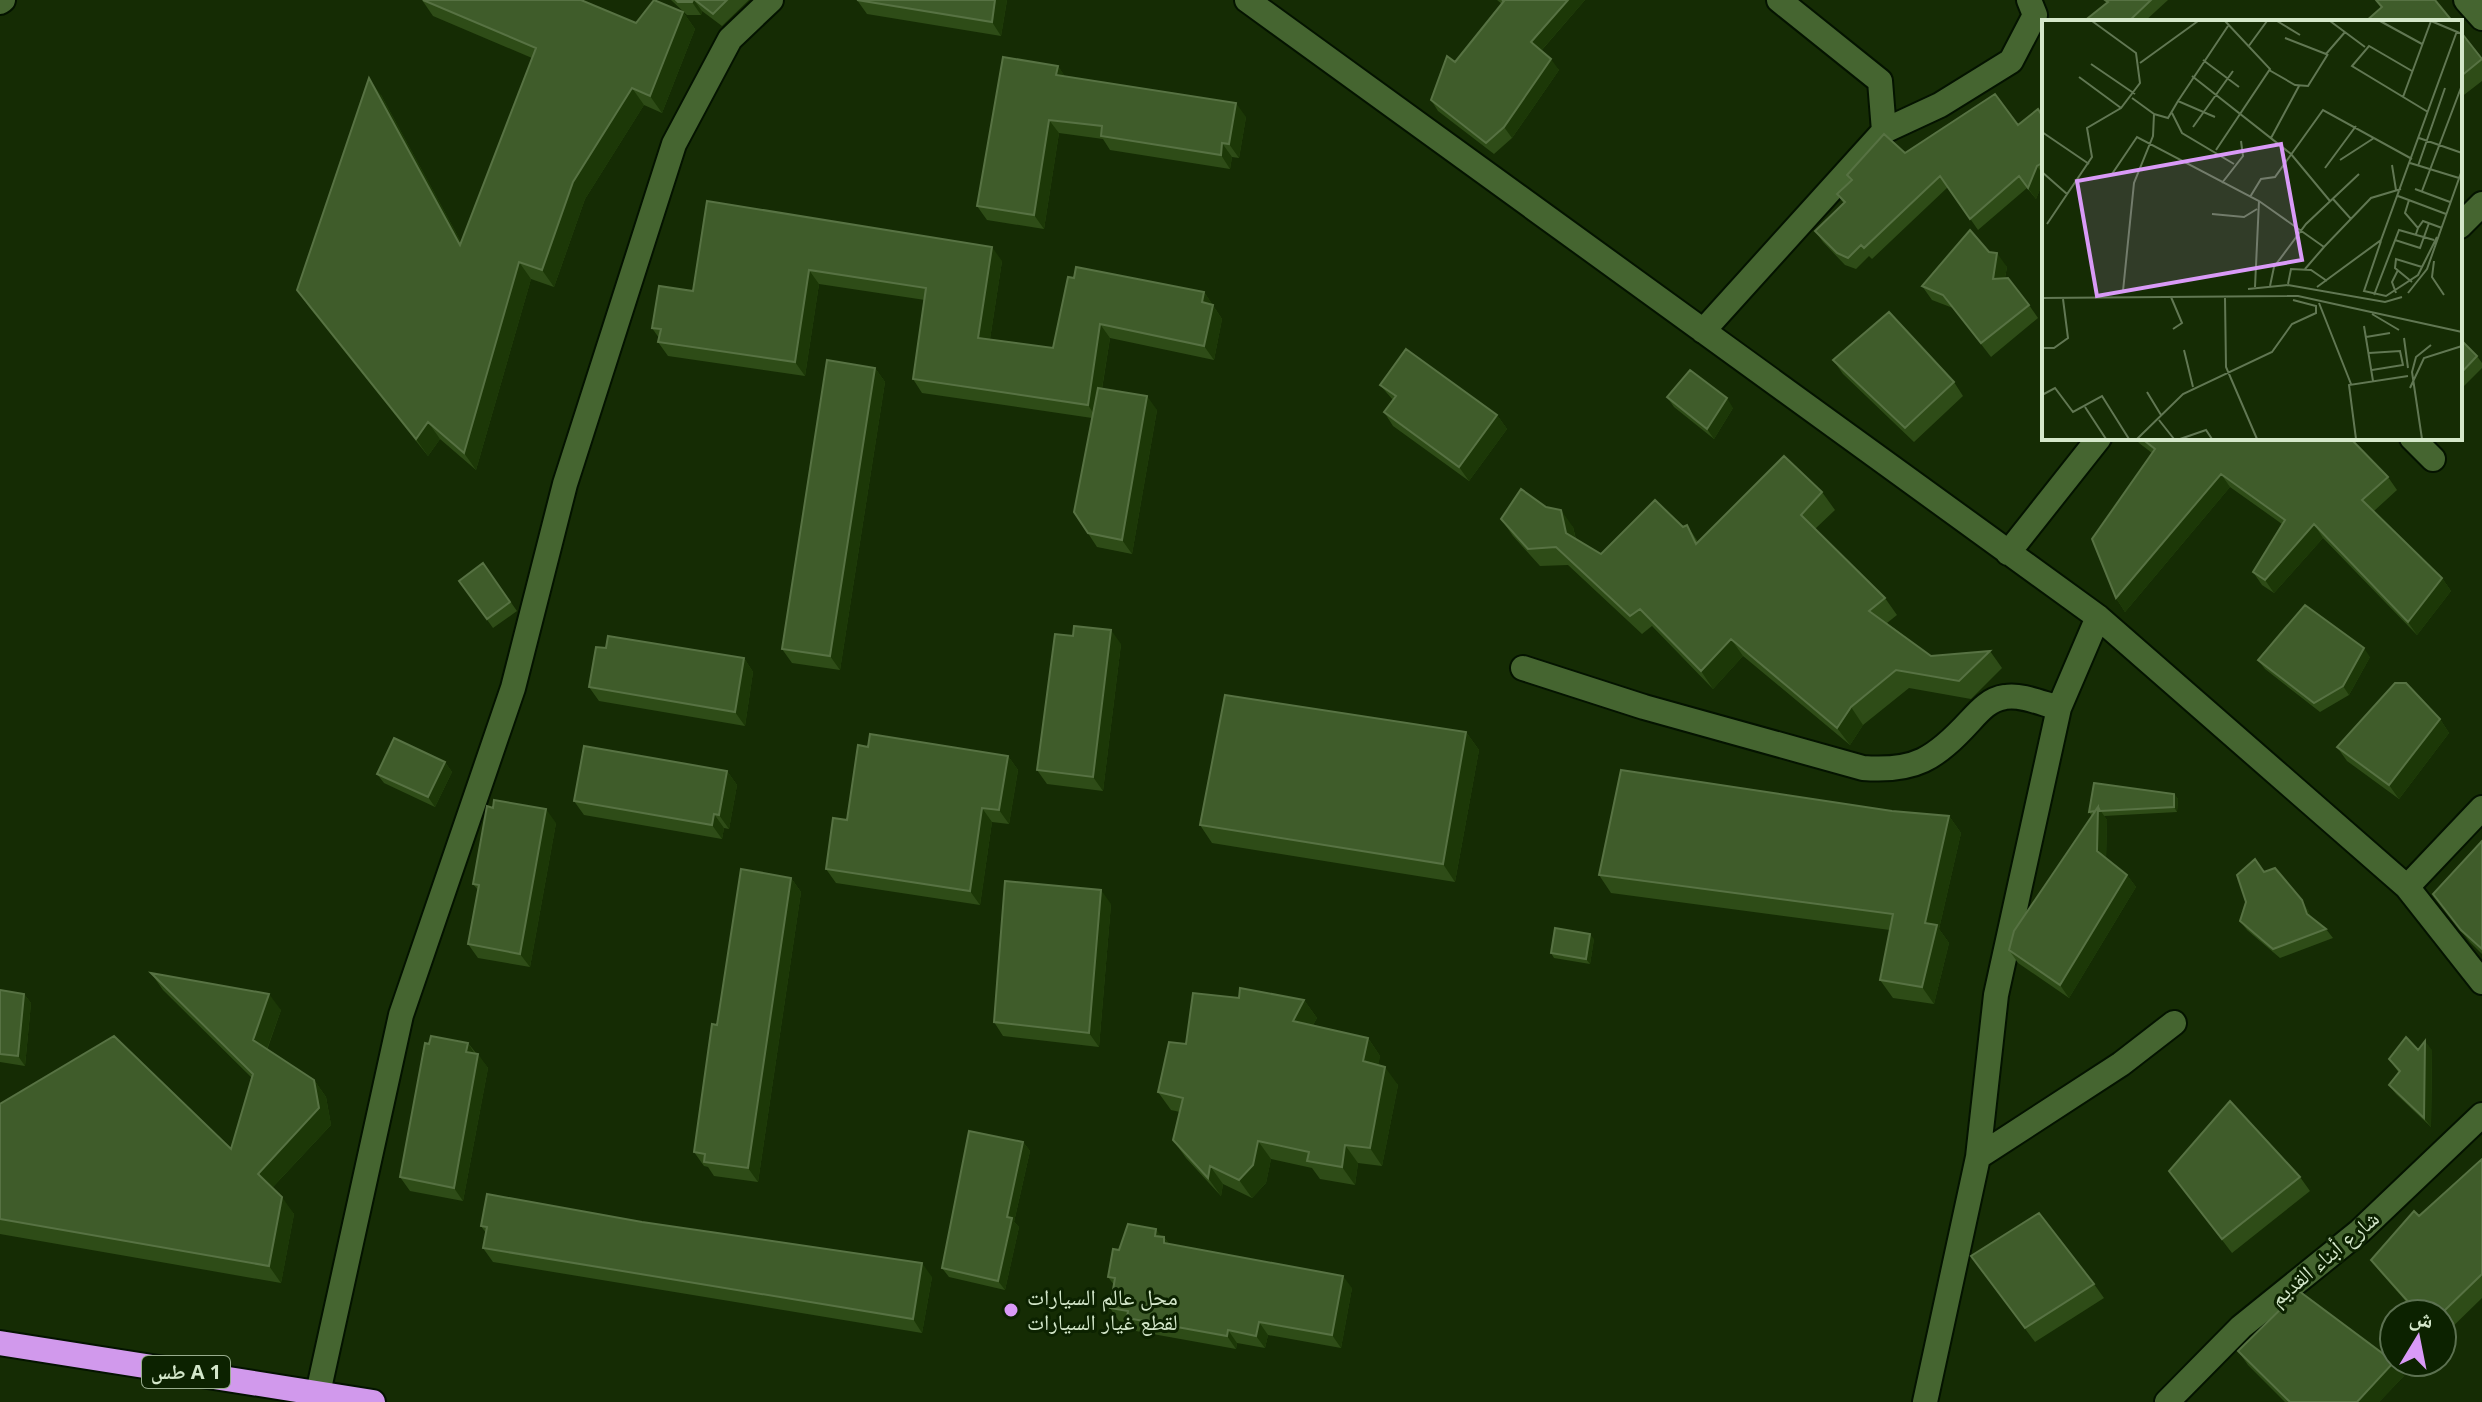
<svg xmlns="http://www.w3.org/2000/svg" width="2482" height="1402" font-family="'Open Sans','Noto Naskh Arabic',sans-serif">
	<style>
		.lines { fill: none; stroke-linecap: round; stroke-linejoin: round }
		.minor-casing { stroke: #041300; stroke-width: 28 }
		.highway-casing { stroke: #041300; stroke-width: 28 }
		.minor { stroke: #456530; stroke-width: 24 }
		.highway { stroke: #d199ec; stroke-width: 24 }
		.wall { fill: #2e4c17 }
		.shaded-wall { fill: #1c3807 }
		.building { fill: #3f5c2a; stroke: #577243; stroke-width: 2 }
		.poi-dot { fill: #d99af7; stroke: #0c2200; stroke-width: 3 }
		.labels { text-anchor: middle; stroke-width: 6; stroke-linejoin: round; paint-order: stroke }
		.shield { fill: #0c2200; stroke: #98ac8d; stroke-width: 2 }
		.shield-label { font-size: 20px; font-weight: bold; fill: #d4e7ca }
		.street-label { font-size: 22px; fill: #d4e7ca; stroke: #0c2200 }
		.poi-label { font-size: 22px; fill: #d4e7ca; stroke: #0c2200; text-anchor: start }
		.inset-road { fill: none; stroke: #617753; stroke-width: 2 }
		.view { fill: #d99af7; fill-opacity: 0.15; stroke: #d99af7; stroke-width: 4 }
		.inset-edge { fill: none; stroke: #d4e7ca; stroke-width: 4 }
	</style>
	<rect width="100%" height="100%" fill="#152c04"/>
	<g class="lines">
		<defs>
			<path id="minor" d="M1247,0L2098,617L2407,887L2482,982
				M1779,0L1880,81L1884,131
				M2466,0L2482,18
				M0,2L3,0
				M2460,226L2482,204
				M1703,331L1884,131L1940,105L2011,61L2035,15L2029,0
				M2412,438L2433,459
				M2008,553L2099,438
				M1523,668L1644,707L1863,768C1915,772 1935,759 1970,721C1980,710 1990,699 2005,697C2022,694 2043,704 2059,708
				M2407,887L2482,808
				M1978,1157L2121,1064L2174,1023
				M318,1393L401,1015L513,688L565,484L674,144L730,39L771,0
				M1925,1402L1978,1157L1996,995L2059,708L2098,617
				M2167,1402L2241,1327L2360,1231L2482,1115"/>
			<path id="highway" d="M0,1343L373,1402"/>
		</defs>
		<!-- minor casing -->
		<use href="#minor" class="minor-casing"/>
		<!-- highway casing -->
		<use href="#highway" class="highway-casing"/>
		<!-- minor -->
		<use href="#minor" class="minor"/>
		<!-- highway -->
		<use href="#highway" class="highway"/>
	</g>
	<!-- wall -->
	<path class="wall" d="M422,0H581L636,23L683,12L695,29L662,113L644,105L585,199L554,287L531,279L476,470L440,439L428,456L309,307L297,290L381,95L461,242L532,58L433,16Z
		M671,0H749L722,26L702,11L701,15H687Z
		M857,0H1007L1001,36L867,14Z
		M1497,0H1585L1541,51L1559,70L1512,138L1494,154L1438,111L1431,100L1455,62L1502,4Z
		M2104,0H2168L2144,22H2083L2107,3Z
		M2460,31L2482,59V81L2460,98Z
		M1058,66L1065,77L1246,117L1239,158L1232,157L1230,169L1110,150L1103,139L1059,133L1044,229L987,220L977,206Z
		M2044,118V180L2036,199L2027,188L1978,230L1948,187L1872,259L1869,256L1856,269L1845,265L1823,242L1815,231L1844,204L1837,194L1851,181L1847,175L1905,153Z
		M707,201L1002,261L990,339L1053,348L1068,277L1204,292L1222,319L1214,360L1110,338L1102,389L1157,410L1132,554L1097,547L1074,512L1092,418L922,393L913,379L925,300L819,284L805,376L668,356L658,342L659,338L652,328L693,291Z
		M1989,252L2007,267L2005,278L2029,305L2038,318L1991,357L1953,308L1932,300L1922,286Z
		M2460,339L2477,356L2482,363V368L2460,390Z
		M1833,360L1954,382L1963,396L1914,442L1843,374Z
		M875,368L885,382L840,670L792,663L782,649Z
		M1380,385L1497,415L1507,429L1469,481L1393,426L1384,412L1393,400Z
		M1667,397L1733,408L1714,439L1674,407Z
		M2135,438H2350L2388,477L2397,490L2374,511L2442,578L2451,591L2417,635L2323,538L2274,593L2262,585L2253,572L2282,524L2230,487L2125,612L2116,598L2152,453L2139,443Z
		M1822,492L1835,510L1815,529L1885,598L1897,615L1887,623L1931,656L1990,651L2002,668L1971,699L1909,688L1863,725L1850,745L1743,656L1713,689L1652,626L1642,634L1568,565L1540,566L1513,536L1501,519L1546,507L1573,527L1576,539L1601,554L1687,525L1698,542Z
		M483,563L517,611L493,628L459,581Z
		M1073,636L1121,644L1103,791L1047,784L1037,770Z
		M606,648L744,658L753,672L745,726L599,701L589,687Z
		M2370,657L2349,695L2320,712L2265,669L2258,660Z
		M2440,719L2449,733L2399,799L2347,761L2337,747Z
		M1466,732L1479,750L1455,882L1212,843L1200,825Z
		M1008,756L1018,770L1009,824L992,822L980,905L836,883L826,869L847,820Z
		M445,762L452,772L435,807L384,783L377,774Z
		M727,771L737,785L729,829L724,828L722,839L584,815L574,801Z
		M2174,794L2178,799L2177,812L2104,816L2107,820L2106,858L2127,875L2136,887L2069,998L2018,963L2009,950L2092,816L2089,812Z
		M1892,811L1949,816L1961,833L1939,929L1949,943L1934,1004L1893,998L1880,980L1890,930L1611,893L1599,875Z
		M556,823L530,967L478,958L468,944L478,890L473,884Z
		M2482,841V954L2470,942L2433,894Z
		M2264,872L2308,910L2311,918L2326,929L2333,938L2280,958L2247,930L2240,921Z
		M791,878L801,892L758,1182L714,1176L708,1167L704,1166L694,1152L717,1025Z
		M1111,904L1099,1047L1003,1036L994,1022Z
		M1594,939L1590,964L1554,958L1551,953Z
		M151,973L281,1010L267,1050L314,1080L326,1097L331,1125L272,1188L294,1214L281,1283L0,1234V1104L231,1149L252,1078L163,990Z
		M0,990L24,994L31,1003L25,1066L0,1062Z
		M1239,998L1304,1000L1317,1018L1313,1025L1368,1038L1380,1056L1378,1065L1398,1085L1382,1166L1358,1163L1355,1185L1320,1179L1312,1168L1271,1159L1266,1183L1252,1198L1223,1184L1221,1196L1186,1158L1173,1140L1180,1112L1171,1110L1158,1092L1186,1044Z
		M468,1043L488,1068L463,1201L410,1191L400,1177L429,1044Z
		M2418,1050H2432L2431,1127L2396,1094L2389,1085L2399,1073L2389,1059Z
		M1023,1142L1030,1151L1014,1222L1019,1227L1005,1290L949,1277L942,1268Z
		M2482,1159V1298L2442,1337V1314H2417L2381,1273L2371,1260Z
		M2169,1171L2300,1177L2310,1191L2232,1253Z
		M481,1226L932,1277L922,1333L493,1262L483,1248L486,1233Z
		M1162,1237H1164L1169,1244L1352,1288L1341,1348L1268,1335L1265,1348L1237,1343L1236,1349L1136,1331L1130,1323L1119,1321L1110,1308L1114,1285L1108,1277L1119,1250Z
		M1971,1256L2094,1284L2104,1298L2035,1342Z
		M2238,1351L2404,1376L2379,1402H2285L2248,1365Z"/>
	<!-- shaded-wall -->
	<path class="shaded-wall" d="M693,0H694L702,11L701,15L692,2Z
		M995,0H1007L1001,36L992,22Z
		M1568,0H1585L1539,53L1531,42Z
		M683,12L695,29L662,113L650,96Z
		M1551,59L1559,70L1512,138L1504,127Z
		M1058,66L1067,79L1056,75Z
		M369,78L381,95L472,262L460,245Z
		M632,88L644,105L585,199L554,287L542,270L573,182Z
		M1236,103L1246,117L1239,158L1229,144Z
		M1049,120L1059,133L1044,229L1034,215Z
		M1222,143L1232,157L1230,169L1221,155Z
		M2037,166L2044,176V180L2036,199L2028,188Z
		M992,247L1002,261L988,352L978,338Z
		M1997,253L2007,267L2002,293L1993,279Z
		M519,262L531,279L476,470L464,453Z
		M809,270L819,284L805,376L795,362Z
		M1204,292L1222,319L1214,360L1204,346L1202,302Z
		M1100,324L1110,338L1097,419L1088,405Z
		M875,368L885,382L840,670L830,656Z
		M1147,396L1157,410L1132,554L1122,540Z
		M1727,398L1733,408L1714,439L1707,429Z
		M1497,415L1507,429L1469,481L1459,467Z
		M428,422L440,439L428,456L416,439Z
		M2221,474L2230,487L2125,612L2116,598Z
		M1561,510L1573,527L1578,550L1566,533Z
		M2314,524L2323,538L2274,593L2265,580Z
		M2442,578L2451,591L2417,635L2408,622Z
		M1111,630L1121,644L1103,791L1093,777Z
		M1731,639L1743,656L1713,689L1701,671Z
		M2364,648L2370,657L2349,695L2343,686Z
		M744,658L753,672L745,726L735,712Z
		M1851,707L1863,725L1850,745L1837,728Z
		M2440,719L2449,733L2399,799L2389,785Z
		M1466,732L1479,750L1455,882L1443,864Z
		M1008,756L1018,770L1009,824L999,810Z
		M445,762L452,772L435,807L428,797Z
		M727,771L737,785L729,829L719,815Z
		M2174,794L2178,799L2177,812L2174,807Z
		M2098,807L2107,820L2106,864L2097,851Z
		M982,808L992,822L980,905L970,891Z
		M546,809L556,823L530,967L520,954Z
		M714,814L724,828L722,839L712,825Z
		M1949,816L1961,833L1939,929L1949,943L1934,1004L1922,987L1925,923Z
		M2127,875L2136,887L2069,998L2060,985Z
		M791,878L801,892L758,1182L748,1168Z
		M1101,890L1111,904L1099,1047L1089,1033Z
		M2302,900L2308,910L2314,924L2307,914Z
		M1590,934L1594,939L1590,964L1586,959Z
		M24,994L31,1003L25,1066L18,1056Z
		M269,994L281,1010L264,1057L253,1040Z
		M1304,1000L1317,1018L1305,1039L1293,1021Z
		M1368,1038L1380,1056L1376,1079L1363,1061Z
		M2425,1041L2432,1050L2431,1127L2424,1118Z
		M468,1043L477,1057L466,1052Z
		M478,1054L488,1068L463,1201L454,1188Z
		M1385,1067L1398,1085L1382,1166L1370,1148Z
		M314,1080L326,1097L331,1125L269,1191L258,1174Z
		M1258,1141L1271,1159L1266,1183L1252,1198L1239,1180Z
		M1023,1142L1030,1151L1014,1222L1019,1227L1005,1290L998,1281L1007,1217Z
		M1345,1145L1358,1163L1355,1185L1342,1167Z
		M1210,1166L1223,1184L1221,1196L1208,1178Z
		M282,1197L294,1214L281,1283L269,1266Z
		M1156,1229L1164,1240V1237L1173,1250L1155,1236Z
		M922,1263L932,1277L922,1333L913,1319Z
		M1343,1276L1352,1288L1341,1348L1332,1335Z
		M1259,1322L1268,1335L1265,1348L1256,1336Z
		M1228,1330L1237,1343L1236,1349L1227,1336Z
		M2394,1362L2404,1376L2379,1402H2357Z"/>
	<!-- building -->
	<path class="building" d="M423,0H581L636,23L654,0L683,12L650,96L632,88L573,182L542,270L519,262L464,453L428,422L416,439L297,290L369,78L460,245L536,48Z
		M676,0H693L692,2H678Z
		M695,0H727L713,14Z
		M857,0H995L992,22Z
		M1502,0H1568L1531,42L1551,59L1504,127L1486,143L1431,100L1447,56L1455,62L1504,1Z
		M2105,0H2151L2128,22H2083L2108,2Z
		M2376,0H2435L2453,22H2365L2382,7Z
		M2460,31L2482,59L2460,77Z
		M1003,57L1058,66L1056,75L1236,103L1229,144L1222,143L1221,155L1101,136L1102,126L1049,120L1034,215L977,206Z
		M1995,94L2018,125L2038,109L2044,119V162L2037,166L2028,188L2019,176L1970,219L1940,176L1864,248L1861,245L1848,258L1837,253L1815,231L1845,202L1837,194L1852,180L1847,175L1884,134L1905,153Z
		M707,201L992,247L978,338L1053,348L1068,277L1074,278L1076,267L1204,292L1202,302L1213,305L1204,346L1100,324L1088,405L913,379L926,288L809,270L795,362L658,342L661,329L652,328L659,286L693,291Z
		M1970,230L1989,252L1997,253L1993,279L2008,278L2029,305L1981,343L1943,295L1922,286Z
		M1889,312L1954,382L1905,428L1833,360Z
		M2460,339L2477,356L2460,374Z
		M1406,349L1497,415L1459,467L1384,412L1396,396L1380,385Z
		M827,360L875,368L830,656L782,649Z
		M1690,370L1727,398L1707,429L1667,397Z
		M1098,388L1147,396L1122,540L1088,533L1074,512Z
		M2141,438H2350L2388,477L2362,500L2442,578L2408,622L2314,524L2265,580L2253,572L2285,520L2221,474L2116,598L2092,539L2155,449Z
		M1784,456L1822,492L1801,515L1885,598L1869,611L1931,656L1990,651L1959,681L1896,670L1851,707L1837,728L1731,639L1701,671L1640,609L1630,616L1556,547L1528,549L1501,519L1521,489L1546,507L1561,510L1566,533L1601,554L1655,500L1683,527L1687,525L1696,544Z
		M483,563L510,602L487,619L459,581Z
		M2305,605L2364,648L2343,686L2314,703L2258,660Z
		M1074,626L1111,630L1093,777L1037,770L1055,634L1073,636Z
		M608,636L744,658L735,712L589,687L596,647L606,648Z
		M2395,683H2406L2440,719L2389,785L2337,747Z
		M1225,695L1466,732L1443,864L1200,825Z
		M870,734L1008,756L999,810L982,808L970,891L826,869L833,818L847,820L858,745L868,747Z
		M394,738L445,762L428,797L377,774Z
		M584,746L727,771L719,815L714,814L712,825L574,801Z
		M1621,770L1892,811L1949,816L1925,923L1937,925L1922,987L1880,980L1893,914L1599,875Z
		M2094,783L2174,794V807L2100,811L2098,807L2095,811L2089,812Z
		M494,800L546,809L520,954L468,944L479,885L473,884L487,806L493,808Z
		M2098,807L2097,851L2127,875L2060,985L2009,950L2014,931Z
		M2482,841V949L2461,930L2433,894Z
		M2255,859L2264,872L2275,868L2302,900L2307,914L2326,929L2273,949L2240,921L2246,902L2237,875Z
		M741,869L791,878L748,1168L704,1162L705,1154L694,1152L712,1024L717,1025Z
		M1005,881L1101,890L1089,1033L994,1022Z
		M1555,928L1590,934L1586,959L1551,953Z
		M151,973L269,994L253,1040L314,1080L319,1108L258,1174L282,1197L269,1266L0,1219V1104L114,1036L231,1149L253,1074Z
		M1240,988L1304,1000L1293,1021L1368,1038L1363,1061L1385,1067L1370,1148L1345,1145L1342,1167L1307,1161L1309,1152L1258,1141L1253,1165L1239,1180L1210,1166L1208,1178L1173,1140L1183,1098L1158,1092L1169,1042L1186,1044L1193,993L1239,998Z
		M0,990L24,994L18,1056L0,1054Z
		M431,1036L468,1043L466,1052L478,1054L454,1188L400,1177L425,1043L429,1044Z
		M2406,1037L2418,1050L2425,1041L2424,1118L2389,1085L2400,1071L2389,1059Z
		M2230,1101L2300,1177L2222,1239L2169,1171Z
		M969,1131L1023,1142L1007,1217L1012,1218L998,1281L942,1268Z
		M2482,1159V1274L2441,1314H2419L2371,1260L2414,1211L2419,1216Z
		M487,1194L642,1222L922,1263L913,1319L483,1248L487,1227L481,1226Z
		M2039,1213L2094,1284L2025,1328L1971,1256Z
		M1128,1224L1156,1229L1155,1236L1164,1237V1243L1343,1276L1332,1335L1259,1322L1256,1336L1228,1330L1227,1336L1127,1318L1128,1311L1110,1308L1115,1278L1108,1277L1113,1249L1119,1250Z
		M2299,1291L2394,1362L2357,1402H2290L2238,1351Z"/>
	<!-- markers -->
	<circle class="poi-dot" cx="1011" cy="1310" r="8"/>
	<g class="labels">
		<!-- shield labels -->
		<rect class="shield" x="142" y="1356" width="88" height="32" rx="6"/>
		<g class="shield-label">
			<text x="186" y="1379">طس A 1</text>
		</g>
		<!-- street labels -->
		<g class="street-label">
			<text transform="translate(2324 1258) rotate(-40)" y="8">شارع أبناء القديم</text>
		</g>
		<!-- poi labels -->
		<g class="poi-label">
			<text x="1027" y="1305">محل عالم السيارات<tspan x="1027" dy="25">لقطع غيار السيارات</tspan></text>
		</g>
	</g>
	<!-- overview -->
	<g transform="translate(2042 20)">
		<rect width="420" height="420" fill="#152c04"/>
		<path class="inset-road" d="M235,1L258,15M288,1L323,27M338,1L380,24M389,1L420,14M243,18L284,34L303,12M206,27L225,1M161,40L197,67M98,43L156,1M49,44L93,74M227,50L253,65L266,66L286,34M370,51L327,26L310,46L386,92M150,56L249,134L288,181M37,57L79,88M361,77L389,1M136,81L186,6M130,93L140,113L192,144M112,94L126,98L136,81L173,97M151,107L191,51M0,112L47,144M229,118L257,66M377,118L420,133M174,130L228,49L183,1M298,140L332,118M368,143L417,158M350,145L354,170M376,146L403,68M283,148L314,106M0,152L25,174M70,154L95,117L217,181L282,227L329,178L359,169M180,163L201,136L199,121M373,169L408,182M380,171L420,65M356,176L404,194M208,177L219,159L233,157L281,90L370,139M291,179L309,199M367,180L363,193L376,208L374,214M170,194L202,197L215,189M5,204L50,137L45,108L79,88L98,63L94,33L50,1M376,208L381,201L400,208M353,220L378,228L387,203M339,221L322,271L344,276L376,255L395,217M392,241L390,257L402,275M263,249L282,227M370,262L353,248L354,239L380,247M246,264L249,249L269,250L285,261M228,266L232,247L264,204L317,154M213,267L217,181M275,267L339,220L415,11M206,269L246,265L343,282L360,277M81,271L92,163L111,116L112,94L90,78M354,273L350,262L356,250M366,273L385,249L420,150M332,275L357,210L392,220M129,277L140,303L131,309M0,278L256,276L420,312M183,278L184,347L215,419M277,283L309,364M330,294L357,310M322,306L331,361M324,317L348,313M362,318L366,348M0,328H12L26,318L21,279M142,330L151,367M327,333L358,331L361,345L330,350M368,368L382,338L420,326M105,372L119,395M0,375L13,368L31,392L60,376L87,419M43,387L64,419M117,400L132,419M95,419L141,374L230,332L250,304L274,293V286L251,280M138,419L164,410L170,419M314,419L307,365L366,356M380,419L370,352L374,337L389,325"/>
		<path class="view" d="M239,124L260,240L55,276L35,161Z"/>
		<rect width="420" height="420" class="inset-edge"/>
	</g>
	<!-- north arrow -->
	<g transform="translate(2418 1338) rotate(10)"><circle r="38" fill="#0c2200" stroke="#5c7151" stroke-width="2"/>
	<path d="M0-6L14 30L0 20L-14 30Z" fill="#d99af7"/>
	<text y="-12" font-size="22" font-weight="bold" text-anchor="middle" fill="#d4e7ca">ش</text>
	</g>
</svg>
